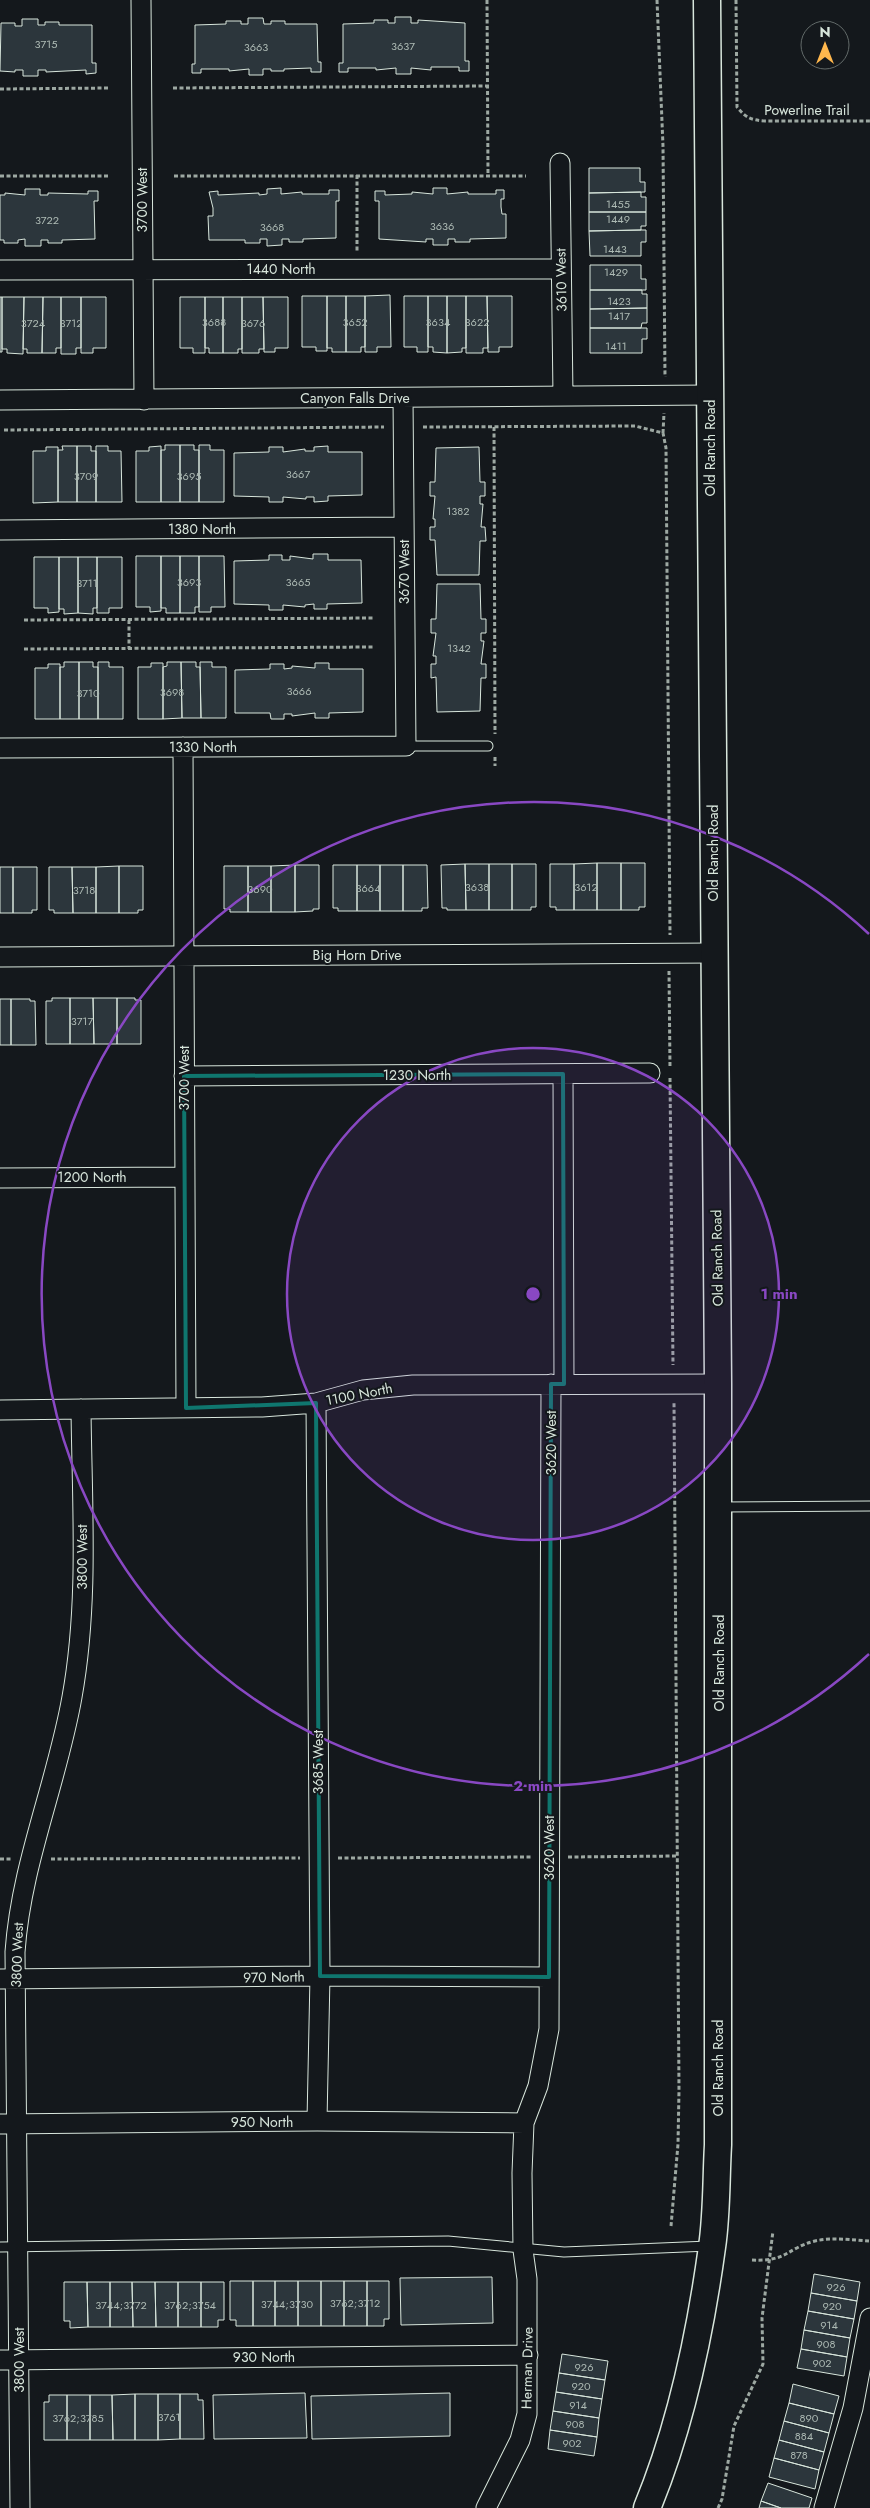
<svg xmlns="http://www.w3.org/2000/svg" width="870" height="2508" font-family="Jost,sans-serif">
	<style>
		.building { fill: #2c363c; stroke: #d8e6dc }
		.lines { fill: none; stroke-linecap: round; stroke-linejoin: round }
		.lane-casing { stroke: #d8e6dc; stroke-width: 11 }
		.street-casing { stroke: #d8e6dc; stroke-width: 21 }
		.secondary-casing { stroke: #d8e6dc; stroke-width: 29 }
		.path { stroke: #9da8a2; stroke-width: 3; stroke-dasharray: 4 2.5; stroke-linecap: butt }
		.lane { stroke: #14181c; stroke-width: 9 }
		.street { stroke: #14181c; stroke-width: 19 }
		.secondary { stroke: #14181c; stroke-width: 26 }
		.marked { fill: none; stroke: #0f766e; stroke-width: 4; stroke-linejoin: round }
		.ring { fill: none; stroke: #8948c3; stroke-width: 2.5 }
		.labels { text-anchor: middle; stroke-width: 4; stroke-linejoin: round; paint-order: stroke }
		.number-label { font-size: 11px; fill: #adbab4 }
		.street-label { font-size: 14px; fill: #d8e6dc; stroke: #14181c }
		.centre { fill: #8948c3; stroke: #14181c; stroke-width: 2.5 }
		.ring-label { font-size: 15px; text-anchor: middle; font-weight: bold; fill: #8948c3; stroke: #14181c; stroke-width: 4; stroke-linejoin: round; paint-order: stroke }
	</style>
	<rect width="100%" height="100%" fill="#14181c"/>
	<!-- building -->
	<path class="building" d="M395,17H411V23H418V20L465,23V61H469V71H459V67H431V70L411,68V74H396V68L376,70V68H348V72H339V63H343V24L374,23V20H388V23H395Z
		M248,18H263L264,24H271V21H285V24H317L318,62H321V72H311V68L284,69V71H271V69H263V75H249V69L229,71V69H201V73H192V64H195V25L226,24V21H241V24H248Z
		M22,19H38V25H45V22H59V25H92V63H96V73L86,74V70L46,72V70H38V76H23V70H15V72L0,71L1,23H15V26H22Z
		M589,168H640V182H645V192L589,193Z
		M281,188V194L302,192V194H329V190H339V201H336V238L303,239V242H289V239H282V245L267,246V239H260V243H245V240H209L208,216H213V208L209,192L218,191V195L259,193V195L267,194V189Z
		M433,188H447V194L468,192V194H496V190H504V199H501V207L502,214H506V238L470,239V242H455V239H448V245H433V239H426V242L379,239V201H375V191H385V195L412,194V192L433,194Z
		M25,189H40V195H48V193L88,194V191H98V201H94L95,239L62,240V243H48V240H41V246H25V239L18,240V243H4V240H0V195H5V193L25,195Z
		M641,192V197H646V212H589V193Z
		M589,212H646V226H641V230L589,231Z
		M641,230H646V242H641V256H590L589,231Z
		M590,265H641V279H646V290H590Z
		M590,290H642V294H647V308L590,309Z
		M390,295L391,347H377V352H365V296Z
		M302,296H327V351H316V347H302Z
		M327,296H346V352H332V348H327Z
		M346,296H365V347H361V352H346Z
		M404,296H428V352H417V347H404Z
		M428,296H447V353L433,352V347H428Z
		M447,296H466V348H462V352L447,353Z
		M466,296H487L488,348H483V353H466Z
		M487,296H512V347H499V352H488Z
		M0,297H2V352H0Z
		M2,297H24L23,354L7,353V349H2Z
		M24,297H43L42,353H27V349H23Z
		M43,297H61V348H56V353H42Z
		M61,297H81V348H76V354H61Z
		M81,297H106V348H93V353H81Z
		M180,297H205V353H193V348H180Z
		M205,297H223V353H209V348H205Z
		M223,297H242V349H238V353H223Z
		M242,297H263L264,349H259V353H242Z
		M263,297H288V348H275V352H264Z
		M647,308V323H642L641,328H590V309Z
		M590,328H647V339H642V353H590Z
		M165,445H180V502H161V450H165Z
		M180,445H194V450H199V502H180Z
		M199,445H210V450H224V502H199Z
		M62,446H77V502H58V450H63Z
		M77,446H91V451H96V502H77Z
		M96,446H108V451H121L122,502H96Z
		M161,446V502H136V451H149V447Z
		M328,446V452H362V495L328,496V501L314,502V497H306V499L283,497V502H269V497L234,496V453L269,452V447H283V452L305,449V451H314V447Z
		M46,447H58V502L33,503V451H46Z
		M479,447L480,482H485V496H480V504H483L481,527H485L486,541H480L479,575H437L435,540H430V527H435V519H433L435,496H430V482H435L436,448Z
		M313,554H328V560H361L362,603L327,604V609H314V604L305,605V607L283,605V610H269V605L234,604V561L269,560V555H282V560H290V556L313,559Z
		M136,556H161V611L150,612V607H136Z
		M161,556H180V613H166V608H161Z
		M180,556H199V607H195V613H180Z
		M199,556H224L225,607H211V612H199Z
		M34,557H59V612L48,613V608H34Z
		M59,557H78V613L64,614V609H59Z
		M78,557H97V608H93V614L78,613Z
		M97,557H122V608H109V613H97Z
		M437,584H480L481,619H486V633H481V641H484L481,664H486V678H481L480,711L437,712L436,677L431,678V664H436V656H433L436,633H431V619H436Z
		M64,662H79V719H60V667H64Z
		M79,662H93V667H98V719H79Z
		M98,662H109V667H123V719H98Z
		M167,662H181L182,718L163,719V667L167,666Z
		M181,662H196V667H200L201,718H182Z
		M200,662H212V667H226V718H201Z
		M151,663H163V719H138V667H151Z
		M315,663H329V669H363V712L329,713V718H315V713L292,716V714H284V719H271L270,713H235V670L270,669V664H284V669L292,668V666L315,668Z
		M48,664H60V719H35V668H48Z
		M597,863V910H574V864Z
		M597,863H621V910H597Z
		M621,863H645V907H639V910H621Z
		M465,864L466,910H447V908H442L441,865Z
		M465,864H489V910H466Z
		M489,864H512V910H489Z
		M512,864H536V907H531V910H512Z
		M550,864H574V910H556V907H550Z
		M295,865V912H271V866Z
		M295,865H319V909H313V911L295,912Z
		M333,865H357V911H338V908H333Z
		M357,865H380V911H357Z
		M380,865H403V911H380Z
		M403,865H427L428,908H422V911H403Z
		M119,866V913H96V867Z
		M119,866H143V910H138V913H119Z
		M224,866H248V912H230V909H224Z
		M248,866H271V912H248Z
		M0,867H13V913H0Z
		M13,867H37V910H32V913H13Z
		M49,867H72L73,913H54V910H49Z
		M72,867H96V913H73Z
		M52,998H70V1044H46V1001H52Z
		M70,998H93L94,1044H70Z
		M93,998H117V1044H94Z
		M117,998H135V1000H141V1044H117Z
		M0,999H11V1045H0Z
		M11,999H30V1001H35L36,1045H11Z
		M814,2274L860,2282L857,2301L811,2293Z
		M492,2277L493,2323L401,2325L400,2278Z
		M230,2281H253V2326H236V2320H230Z
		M253,2281H275V2326H253Z
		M275,2281H298V2326H275Z
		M298,2281H321V2326H298Z
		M321,2281H344V2326H321Z
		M344,2281H367V2326H344Z
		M367,2281H389V2319H384V2326H367Z
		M64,2282H87L88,2327L70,2328V2321H64Z
		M87,2282H110V2327H88Z
		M110,2282H132L133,2327H110Z
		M132,2282H155L156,2327H133Z
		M155,2282H178V2327H156Z
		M178,2282H201V2327H178Z
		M201,2282H224V2320H218V2327H201Z
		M811,2293L857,2301L854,2319L808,2311Z
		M808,2311L854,2319L850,2338L804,2330Z
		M804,2330L850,2338L847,2357L801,2349Z
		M801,2349L847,2357L844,2376L797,2368Z
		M562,2354L608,2361L605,2380L559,2373Z
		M559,2373L605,2380L602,2399L556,2392Z
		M793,2384L839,2396L834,2414L789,2403Z
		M556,2392L602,2399L599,2418L553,2411Z
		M305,2393L307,2438L214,2439L213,2395Z
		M450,2393V2436L312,2439L311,2396Z
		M135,2394V2440H113L112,2395Z
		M135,2394H158V2440H135Z
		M158,2394H180V2439L158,2440Z
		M180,2394H198V2400H203L204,2439H180Z
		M49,2395H67V2440H44V2402H49Z
		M67,2395H90V2440H67Z
		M90,2395H112L113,2440H90Z
		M789,2403L834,2414L829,2433L784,2421Z
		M553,2411L599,2418L597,2437L550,2430Z
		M784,2421L829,2433L824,2452L779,2440Z
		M550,2430L597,2437L594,2456L548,2449Z
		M779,2440L824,2452L819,2470L774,2458Z
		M774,2458L819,2470L815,2489L769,2477Z
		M768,2483L812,2498L809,2508H781L761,2501Z
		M761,2501L781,2508H759Z"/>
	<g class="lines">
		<defs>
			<path id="lane" d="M406,746H488
				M721,1507L870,1506
				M0,2247L448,2241L564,2252L709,2246"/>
			<path id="street" d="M141,0L144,400
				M560,163L563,396
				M0,270L561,269
				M0,400L710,395
				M0,530L404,527
				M183,747L186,1408
				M0,748L406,746L403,398
				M0,957L714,953
				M563,1074L564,1384
				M184,1076L650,1073
				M0,1178L185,1177
				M316,1403L320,1976L317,2121
				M0,1410L262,1407L316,1403L363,1390L413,1385L718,1384
				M0,1979L320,1976L549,1977
				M0,2124L317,2121L524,2123
				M0,2360L528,2355
				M20,2508L15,1952C21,1864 57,1783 72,1697C89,1603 82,1505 81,1409
				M486,2508L520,2440L527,2414V2279L523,2250L522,2173L524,2123L538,2086L549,2029L551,1384
				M824,2508L853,2408L870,2318"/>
			<path id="secondary" d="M647,2508C681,2426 700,2335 712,2247C717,2214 716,2179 718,2145V1384L707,0"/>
		</defs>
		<!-- lane casing -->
		<use href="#lane" class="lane-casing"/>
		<!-- street casing -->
		<use href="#street" class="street-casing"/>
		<!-- secondary casing -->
		<use href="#secondary" class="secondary-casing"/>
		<!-- path -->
		<path class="path" d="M487,0L488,174
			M657,0L663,146L665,377
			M736,0L737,107C746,118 751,120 765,121H870
			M173,88L487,86
			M0,89L109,88
			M357,175V252
			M0,176H110
			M174,176H526
			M423,427L635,426L663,433L666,448L670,935
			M494,427L495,734
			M4,430L384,427
			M663,433L664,413
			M24,620L373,618
			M129,620V649
			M24,649L374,647
			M495,757V766
			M669,971L670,1067
			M670,1078L673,1365
			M568,1857L678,1856
			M338,1858L532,1857
			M0,1859H12
			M51,1859L300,1858
			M671,2226L678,2144L679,2090L674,1403
			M752,2260C787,2262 787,2248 815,2241C832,2237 853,2240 870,2241
			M718,2508L722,2499L734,2426L763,2364L762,2318L773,2231"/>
		<!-- lane -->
		<use href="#lane" class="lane"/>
		<!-- street -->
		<use href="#street" class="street"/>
		<!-- secondary -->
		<use href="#secondary" class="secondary"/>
	</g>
	<!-- marked area -->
	<path class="marked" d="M563,1074L564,1384H551L549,1977L320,1976L316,1403L186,1408L184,1076Z"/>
	<!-- distance rings -->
	<circle cx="533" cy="1294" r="246" fill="#8948c3" fill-opacity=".12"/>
	<g class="ring">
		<circle cx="533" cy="1294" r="246"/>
		<path d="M869 1654A492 492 0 1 1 869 934"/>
	</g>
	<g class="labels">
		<!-- number labels -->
		<g class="number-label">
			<text x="46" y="48">3715</text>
			<text x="403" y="50">3637</text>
			<text x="256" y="51">3663</text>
			<text x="618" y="208">1455</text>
			<text x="618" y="223">1449</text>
			<text x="47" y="224">3722</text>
			<text x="442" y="230">3636</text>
			<text x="272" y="231">3668</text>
			<text x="615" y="253">1443</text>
			<text x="616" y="276">1429</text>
			<text x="619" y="305">1423</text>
			<text x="619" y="320">1417</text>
			<text x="214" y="326">3688</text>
			<text x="355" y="326">3652</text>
			<text x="438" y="326">3634</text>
			<text x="477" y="326">3622</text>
			<text x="33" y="327">3724</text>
			<text x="71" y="327">3712</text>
			<text x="253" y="327">3676</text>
			<text x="616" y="350">1411</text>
			<text x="298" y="478">3667</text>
			<text x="86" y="480">3709</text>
			<text x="189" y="480">3695</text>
			<text x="458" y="515">1382</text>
			<text x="189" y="586">3693</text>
			<text x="298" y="586">3665</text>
			<text x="87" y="587">3711</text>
			<text x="459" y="652">1342</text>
			<text x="299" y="695">3666</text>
			<text x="172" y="696">3698</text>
			<text x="88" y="697">3710</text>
			<text x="477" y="891">3638</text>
			<text x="586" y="891">3612</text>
			<text x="368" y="892">3664</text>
			<text x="260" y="893">3690</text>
			<text x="84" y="894">3718</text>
			<text x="82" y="1025">3717</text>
			<text x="836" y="2291">926</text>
			<text x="355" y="2307">3762;3712</text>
			<text x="287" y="2308">3744;3730</text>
			<text x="121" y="2309">3744;3772</text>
			<text x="190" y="2309">3762;3754</text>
			<text x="832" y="2310">920</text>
			<text x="829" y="2329">914</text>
			<text x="826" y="2348">908</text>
			<text x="822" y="2367">902</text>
			<text x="584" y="2371">926</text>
			<text x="581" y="2390">920</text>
			<text x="578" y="2409">914</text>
			<text x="169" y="2421">3761</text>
			<text x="78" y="2422">3762;3785</text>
			<text x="809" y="2422">890</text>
			<text x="575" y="2428">908</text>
			<text x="804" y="2440">884</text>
			<text x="572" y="2447">902</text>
			<text x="799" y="2459">878</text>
		</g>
		<!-- street labels -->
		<g class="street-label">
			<text x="807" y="115">Powerline Trail</text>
			<text transform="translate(142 200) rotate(-90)" y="5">3700 West</text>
			<text x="281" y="274">1440 North</text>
			<text transform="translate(561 280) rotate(-91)" y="5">3610 West</text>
			<text x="355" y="403">Canyon Falls Drive</text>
			<text transform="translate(710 448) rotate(-90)" y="5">Old Ranch Road</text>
			<text x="202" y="534">1380 North</text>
			<text transform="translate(404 572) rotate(-90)" y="5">3670 West</text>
			<text x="203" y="752">1330 North</text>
			<text transform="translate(713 853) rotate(-90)" y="5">Old Ranch Road</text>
			<text x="357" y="960">Big Horn Drive</text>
			<text x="417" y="1080">1230 North</text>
			<text transform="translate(184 1078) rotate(-90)" y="5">3700 West</text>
			<text x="92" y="1182">1200 North</text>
			<text transform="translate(717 1258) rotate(-91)" y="5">Old Ranch Road</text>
			<text transform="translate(359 1394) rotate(-11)" y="5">1100 North</text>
			<text transform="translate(551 1443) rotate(-90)" y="5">3620 West</text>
			<text transform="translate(82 1557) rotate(-90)" y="5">3800 West</text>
			<text transform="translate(719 1663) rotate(-90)" y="5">Old Ranch Road</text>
			<text transform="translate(318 1762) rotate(-90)" y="5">3685 West</text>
			<text transform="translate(549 1848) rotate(-90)" y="5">3620 West</text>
			<text transform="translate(17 1955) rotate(-88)" y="5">3800 West</text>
			<text transform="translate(274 1977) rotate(-1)" y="5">970 North</text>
			<text transform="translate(718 2068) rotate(-90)" y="5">Old Ranch Road</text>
			<text x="262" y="2127">950 North</text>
			<text x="264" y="2362">930 North</text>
			<text transform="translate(19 2360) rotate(-90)" y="5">3800 West</text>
			<text transform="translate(527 2368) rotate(-89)" y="5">Herman Drive</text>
		</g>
	</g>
	<circle cx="533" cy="1294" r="8" class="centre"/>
	<g class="ring-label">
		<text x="779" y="1299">1 min</text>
		<text x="533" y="1791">2 min</text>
	</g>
	<!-- north arrow -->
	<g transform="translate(825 45)"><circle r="24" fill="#14181c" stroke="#626a69"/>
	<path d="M0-4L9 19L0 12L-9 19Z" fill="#ffb74d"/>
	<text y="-8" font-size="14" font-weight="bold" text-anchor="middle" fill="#d8e6dc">N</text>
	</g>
</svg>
